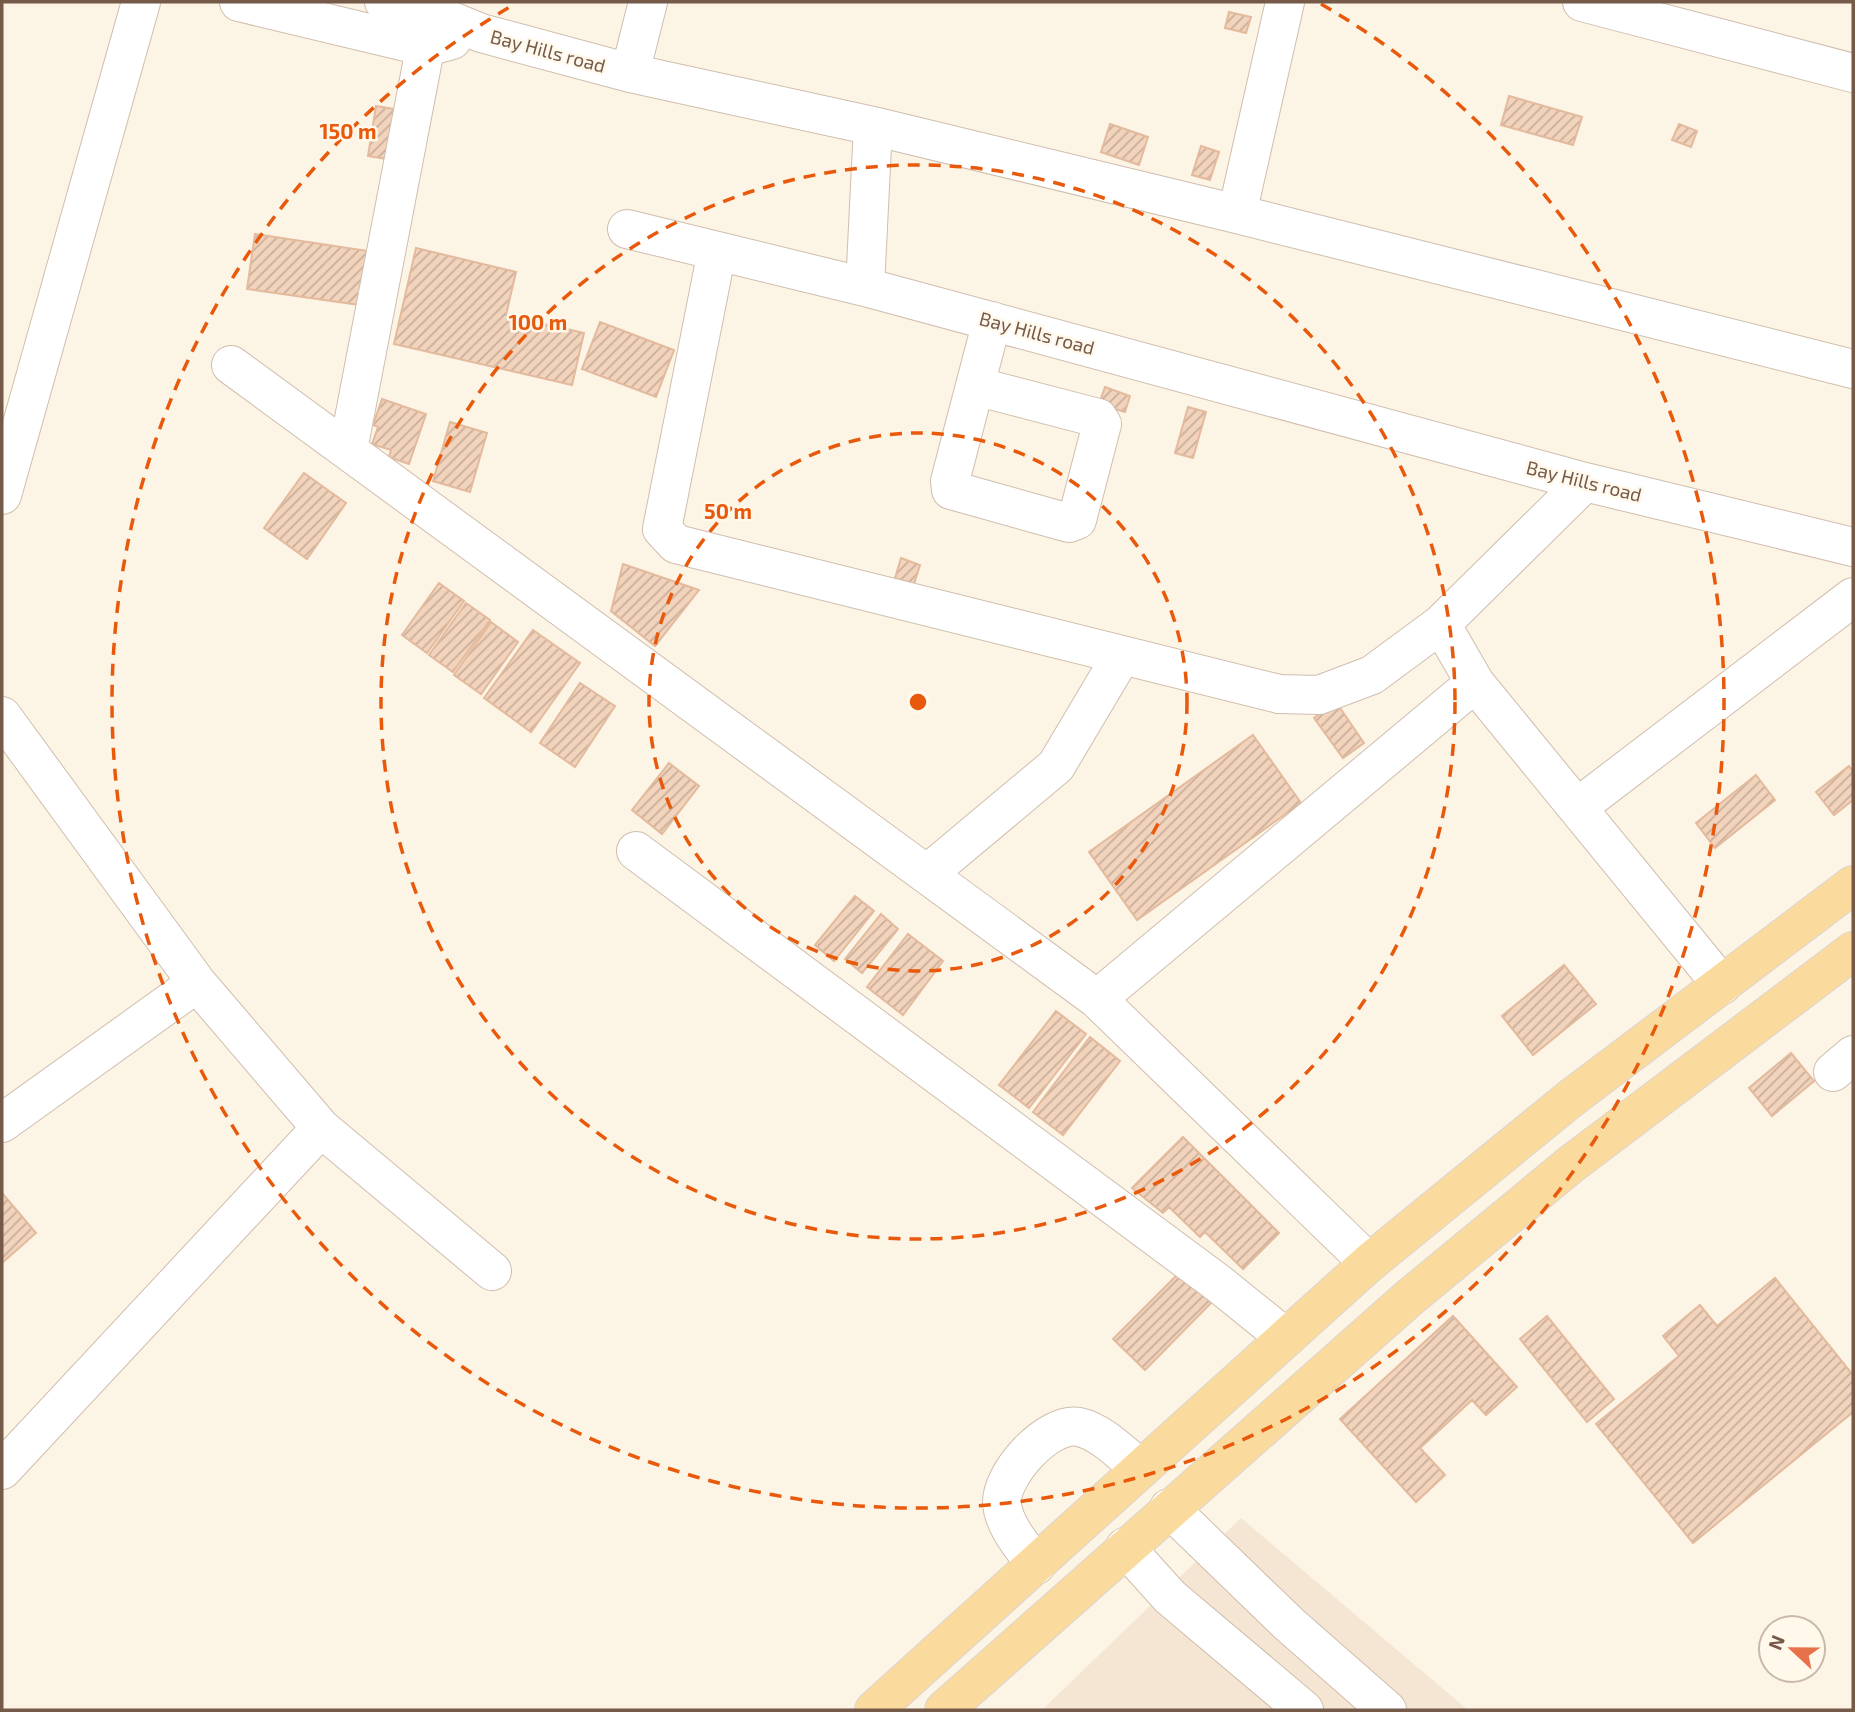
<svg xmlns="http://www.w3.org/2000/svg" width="1855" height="1712" font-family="'Exo 2',sans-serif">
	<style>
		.residential { fill: #f4e6d3 }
		.building { fill: url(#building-hatch); stroke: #e4ba9d; stroke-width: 2 }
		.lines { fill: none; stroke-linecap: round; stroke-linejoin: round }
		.minor-casing { stroke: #d0beae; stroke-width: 40 }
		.major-casing { stroke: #dbd4d0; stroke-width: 40 }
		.minor { stroke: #fff; stroke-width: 38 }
		.major { stroke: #fbdb9d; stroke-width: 38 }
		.ring { fill: none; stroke: #e8590c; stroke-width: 3.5; stroke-dasharray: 12 9 }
		.labels { text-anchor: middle; stroke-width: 5; stroke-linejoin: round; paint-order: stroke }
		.street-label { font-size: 19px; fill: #755a4a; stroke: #fff8eb }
		.centre { fill: #e8590c; stroke: #fff8eb; stroke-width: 3.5 }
		.ring-label { font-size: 21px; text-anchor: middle; font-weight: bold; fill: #e8590c; stroke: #fff8eb; stroke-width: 5; stroke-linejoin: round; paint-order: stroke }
	</style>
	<defs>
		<pattern id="building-hatch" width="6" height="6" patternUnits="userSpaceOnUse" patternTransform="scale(1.75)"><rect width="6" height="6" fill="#f2d3bc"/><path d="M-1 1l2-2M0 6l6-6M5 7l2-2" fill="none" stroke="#c9ae9b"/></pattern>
	</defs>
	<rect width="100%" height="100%" fill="#fcf4e5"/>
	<!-- residential -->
	<path class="residential" d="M1241,1518L1468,1710H1042Z"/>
	<!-- building -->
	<path class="building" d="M1229,12L1251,17L1246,33L1225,28Z
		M1509,96L1582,117L1573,145L1501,125Z
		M376,106L400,110L392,160L368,156Z
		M1110,124L1148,137L1139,165L1101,152Z
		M1679,124L1697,131L1691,147L1672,140Z
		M1201,146L1219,152L1210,180L1192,175Z
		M255,234L368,251L360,305L247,289Z
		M416,248L516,272L506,315L584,333L572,385L394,344Z
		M600,322L674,350L656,397L582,369Z
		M1105,387L1130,396L1125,412L1099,404Z
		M382,399L426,414L409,464L389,457L391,450L372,444L378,427L373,425Z
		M1188,407L1206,412L1193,458L1175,453Z
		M450,422L487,433L470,492L433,481Z
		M304,473L346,503L307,559L264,528Z
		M901,558L920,565L914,584L895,578Z
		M623,564L699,590L655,646L611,611Z
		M439,583L464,601L427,653L402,635Z
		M466,603L490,620L453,672L429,655Z
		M491,622L518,642L481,694L454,675Z
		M533,630L580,663L531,732L484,698Z
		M580,683L615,706L575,767L540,743Z
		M1336,702L1364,743L1343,758L1314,718Z
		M1253,735L1301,803L1137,920L1089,852Z
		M669,763L699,786L662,834L632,810Z
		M1849,766L1853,771V800L1834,815L1816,792Z
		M1756,775L1775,800L1715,848L1696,823Z
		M855,896L874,911L834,961L815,945Z
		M881,914L898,929L862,973L845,959Z
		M908,934L943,961L903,1015L867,987Z
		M1564,965L1596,1004L1533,1055L1502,1016Z
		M1056,1011L1086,1034L1029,1108L999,1085Z
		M1090,1037L1120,1061L1063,1135L1033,1112Z
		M1791,1053L1814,1081L1772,1116L1749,1088Z
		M1183,1137L1279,1233L1243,1269L1205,1232L1200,1237L1169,1207L1163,1213L1132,1188Z
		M2,1193L36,1233L2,1263Z
		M1181,1271L1212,1302L1145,1370L1113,1339Z
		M1775,1278L1853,1375V1412L1693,1543L1596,1424L1679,1356L1663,1336L1700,1305L1717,1326Z
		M1453,1316L1517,1387L1486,1415L1472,1400L1420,1448L1445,1475L1416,1502L1340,1419Z
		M1547,1316L1614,1399L1587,1422L1520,1339Z"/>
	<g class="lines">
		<defs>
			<path id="minor" d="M239,2L427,47L452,40
				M384,2L432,13L481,33L630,73L873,126L1237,214L1853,369
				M1582,2L1853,73
				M630,73L648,2
				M873,126L865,287L1585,482L1853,547
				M1237,214L1285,2
				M627,229L865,287
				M717,251L662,529L676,544L1279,694L1319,695L1372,675L1441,624
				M231,365L1097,999L1369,1263
				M975,386L1098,418L1102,424L1077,520L1069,523L951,490L950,481L992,321
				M348,450L434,2
				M1585,482L1441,624L1475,683L1722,985
				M2,495L141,2
				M2,716L197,983L321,1128L492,1271
				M1578,807L1853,597
				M636,851L1218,1283L1286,1338
				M927,874L1056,766L1122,655
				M1097,999L1475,683
				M1833,1072L1853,1055
				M2,1123L197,983
				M2,1470L321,1128
				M1169,1508L1289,1624L1387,1710
				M1125,1547L1170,1597L1304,1710
				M1036,1565C1023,1547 1004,1526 1002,1504C1000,1475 1048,1421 1079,1427C1102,1432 1123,1455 1141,1469"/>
			<path id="major" d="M874,1710L1369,1263L1570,1099L1853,885
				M944,1710L1409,1298L1570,1165L1853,951"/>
		</defs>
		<!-- minor casing -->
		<use href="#minor" class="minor-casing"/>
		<!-- major casing -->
		<use href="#major" class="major-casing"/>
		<!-- minor -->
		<use href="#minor" class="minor"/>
		<!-- major -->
		<use href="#major" class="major"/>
	</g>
	<!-- distance rings -->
	<g class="ring">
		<circle cx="918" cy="702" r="269"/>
		<circle cx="918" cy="702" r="537"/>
		<path d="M1321 4A806 806 0 1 1 515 4"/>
	</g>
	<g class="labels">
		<!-- street labels -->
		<g class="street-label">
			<text transform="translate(548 51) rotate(15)" y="7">Bay Hills road</text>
			<text transform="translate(1037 333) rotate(15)" y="7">Bay Hills road</text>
			<text transform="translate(1584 481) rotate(14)" y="7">Bay Hills road</text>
		</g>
	</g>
	<circle cx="918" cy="702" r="10" class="centre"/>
	<g class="ring-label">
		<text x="348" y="139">150 m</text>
		<text x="538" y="330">100 m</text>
		<text x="728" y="519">50 m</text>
	</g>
	<!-- border -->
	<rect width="1855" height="1712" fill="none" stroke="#755a4a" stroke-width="7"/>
	<!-- north arrow -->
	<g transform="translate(1792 1649) rotate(292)"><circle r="33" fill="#fff8eb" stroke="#c8b9ab" stroke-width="2"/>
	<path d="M0-5L12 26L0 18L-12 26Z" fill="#e6714a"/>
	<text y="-10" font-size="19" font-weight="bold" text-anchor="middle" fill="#755a4a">N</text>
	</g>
</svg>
